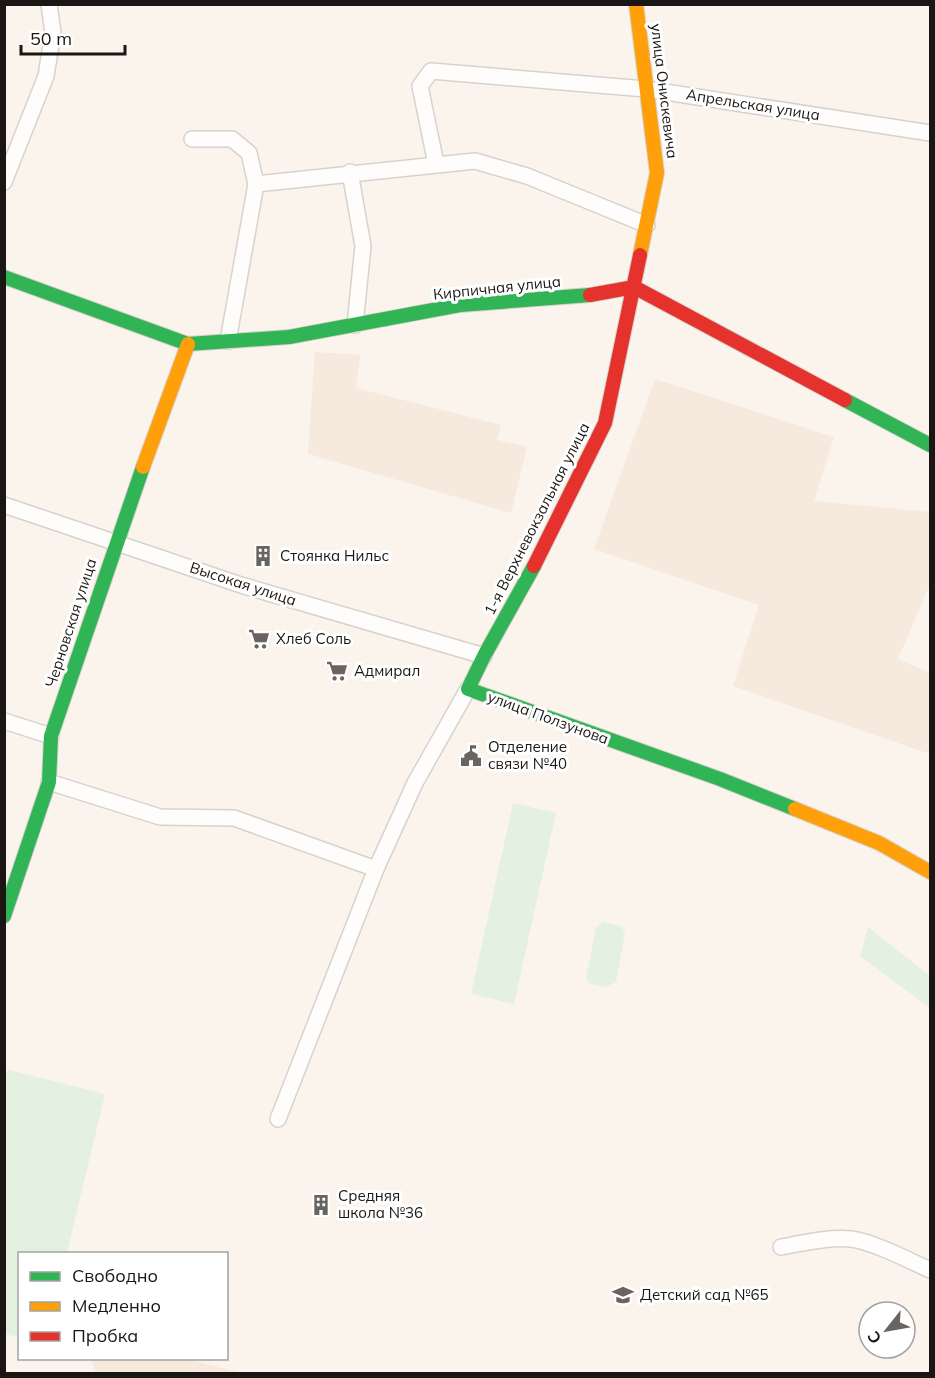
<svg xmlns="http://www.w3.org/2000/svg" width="935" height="1378" font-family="Mulish,sans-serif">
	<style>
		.industrial { fill: #f6e9dd }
		.green { fill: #e5f1e0 }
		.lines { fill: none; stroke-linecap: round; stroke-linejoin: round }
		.street-casing { stroke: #d7d2cc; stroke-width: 18 }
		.fast-casing { stroke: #d7d2cc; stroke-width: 16 }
		.slow-casing { stroke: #d7d2cc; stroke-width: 16 }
		.jam-casing { stroke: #d7d2cc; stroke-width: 16 }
		.street { stroke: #fefdfc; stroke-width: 15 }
		.fast { stroke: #30b455; stroke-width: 14 }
		.slow { stroke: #ff9f0a; stroke-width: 14 }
		.jam { stroke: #e5322d; stroke-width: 14 }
		.labels { text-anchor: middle; stroke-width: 6; stroke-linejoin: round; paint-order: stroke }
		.street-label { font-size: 15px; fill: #1a1613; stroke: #fff }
		.poi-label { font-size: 15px; fill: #1a1613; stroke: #fff; text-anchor: start }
	</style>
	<rect width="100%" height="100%" fill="#faf4ed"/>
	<!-- industrial -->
	<path class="industrial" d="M315,352L360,355L356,388L501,425L497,440L527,447L511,513L308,454Z
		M655,379L834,437L814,501L930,512V584L898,659L930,673V754L733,686L759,605L594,549Z
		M91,1359H187L243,1373H96Z"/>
	<!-- green -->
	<path class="green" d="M513,803L556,813L514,1004L471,994Z
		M603,922L621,926L625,933L616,982L606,987L590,984L586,978L596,927Z
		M868,927L930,976V1008L860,956Z
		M9,1070L105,1094L67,1253L20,1254L19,1337L4,1334V1073Z"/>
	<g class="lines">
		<defs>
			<path id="street" d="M192,139H232L249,153L256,184L228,341
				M436,164L420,86L431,71L646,89L930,133
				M350,172L363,246L355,325
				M4,182L46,76L53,33L49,4
				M256,184L475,161L527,176L647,225
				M4,505L241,585L484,656
				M4,721L51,736
				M49,782L160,817L234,818L376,869
				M278,1119L376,869L415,783L468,689
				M781,1247C803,1243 828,1237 851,1239C874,1242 908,1260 930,1270"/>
			<path id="fast" d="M4,277L188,344L289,337L460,305L590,295
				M845,400L930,445
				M534,566L484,656L468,689L720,779L795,809
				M4,916L49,782L51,736L143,467"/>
			<path id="slow" d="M636,4L657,173L640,255
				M143,467L188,344
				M795,809L879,843L930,872"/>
			<path id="jam" d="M590,295L634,287L845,400
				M534,566L605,423L640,255"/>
		</defs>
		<!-- street casing -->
		<use href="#street" class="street-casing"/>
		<!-- fast casing -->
		<use href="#fast" class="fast-casing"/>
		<!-- slow casing -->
		<use href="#slow" class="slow-casing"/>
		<!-- jam casing -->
		<use href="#jam" class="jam-casing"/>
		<!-- street -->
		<use href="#street" class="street"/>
		<!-- fast -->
		<use href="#fast" class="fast"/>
		<!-- slow -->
		<use href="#slow" class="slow"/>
		<!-- jam -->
		<use href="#jam" class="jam"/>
	</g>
	<!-- icons -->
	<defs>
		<symbol id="building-bare" viewBox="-9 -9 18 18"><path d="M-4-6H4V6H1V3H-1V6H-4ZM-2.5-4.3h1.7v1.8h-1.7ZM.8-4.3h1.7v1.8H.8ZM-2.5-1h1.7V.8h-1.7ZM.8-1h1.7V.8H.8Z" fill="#68645f" stroke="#fff" stroke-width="2.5" paint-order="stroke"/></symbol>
		<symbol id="supermarket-bare" viewBox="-9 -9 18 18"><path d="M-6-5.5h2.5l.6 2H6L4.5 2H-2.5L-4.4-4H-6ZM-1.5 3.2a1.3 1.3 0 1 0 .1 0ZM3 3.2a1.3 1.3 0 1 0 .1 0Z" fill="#68645f" stroke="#fff" stroke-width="2.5" paint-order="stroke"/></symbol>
		<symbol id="civic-bare" viewBox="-9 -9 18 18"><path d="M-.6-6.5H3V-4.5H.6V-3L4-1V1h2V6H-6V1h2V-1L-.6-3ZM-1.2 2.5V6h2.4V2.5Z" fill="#68645f" stroke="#fff" stroke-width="2.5" paint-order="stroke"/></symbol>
		<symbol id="school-bare" viewBox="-9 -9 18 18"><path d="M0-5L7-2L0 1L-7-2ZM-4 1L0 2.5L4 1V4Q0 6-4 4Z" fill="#68645f" stroke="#fff" stroke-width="2.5" paint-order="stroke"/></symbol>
	</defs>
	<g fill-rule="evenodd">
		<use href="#building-bare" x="248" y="541" width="30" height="30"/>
		<use href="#supermarket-bare" x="244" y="624" width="30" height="30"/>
		<use href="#supermarket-bare" x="322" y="656" width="30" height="30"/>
		<use href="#civic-bare" x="456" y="741" width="30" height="30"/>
		<use href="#building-bare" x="306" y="1190" width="30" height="30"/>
		<use href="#school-bare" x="608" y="1280" width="30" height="30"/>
	</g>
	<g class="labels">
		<!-- street labels -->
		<g class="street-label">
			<text transform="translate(664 91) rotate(83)" y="5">улица Онискевича</text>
			<text transform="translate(753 105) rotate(9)" y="5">Апрельская улица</text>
			<text transform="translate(497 288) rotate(-6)" y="5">Кирпичная улица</text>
			<text transform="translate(537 519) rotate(-63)" y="5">1-я Верхневокзальная улица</text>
			<text transform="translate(243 584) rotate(18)" y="5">Высокая улица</text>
			<text transform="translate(71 623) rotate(-72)" y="5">Черновская улица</text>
			<text transform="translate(548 718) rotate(20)" y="5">улица Ползунова</text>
		</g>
		<!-- poi labels -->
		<g class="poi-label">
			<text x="280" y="561">Стоянка Нильс</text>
			<text x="276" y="644">Хлеб Соль</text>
			<text x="354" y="676">Адмирал</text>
			<text x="488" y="752">Отделение<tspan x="488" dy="17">связи №40</tspan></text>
			<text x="338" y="1201">Средняя<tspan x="338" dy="17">школа №36</tspan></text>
			<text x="640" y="1300">Детский сад №65</text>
		</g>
	</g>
	<!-- border -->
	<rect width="935" height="1378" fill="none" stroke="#1a1613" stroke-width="12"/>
	<!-- legend -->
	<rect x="18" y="1252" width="210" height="108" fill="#ffffff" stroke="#a3a2a1" stroke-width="1.5"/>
	<rect x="30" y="1272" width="30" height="9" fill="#30b455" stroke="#a3a2a1" stroke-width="1.5"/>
	<text x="72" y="1282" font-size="18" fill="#1a1613">Свободно</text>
	<rect x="30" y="1302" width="30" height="9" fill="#ff9f0a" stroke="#a3a2a1" stroke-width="1.5"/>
	<text x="72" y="1312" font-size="18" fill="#1a1613">Медленно</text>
	<rect x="30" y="1332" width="30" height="9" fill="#e5322d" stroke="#a3a2a1" stroke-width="1.5"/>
	<text x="72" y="1342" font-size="18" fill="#1a1613">Пробка</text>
	<!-- north arrow -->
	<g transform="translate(887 1330) rotate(239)"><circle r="28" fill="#ffffff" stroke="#a3a2a1" stroke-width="1.5"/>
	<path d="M0-4.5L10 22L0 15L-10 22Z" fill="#68645f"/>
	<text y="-9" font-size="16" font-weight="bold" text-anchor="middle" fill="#1a1613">С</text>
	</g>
	<!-- scale -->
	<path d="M21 45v9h104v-9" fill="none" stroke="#1a1613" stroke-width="3"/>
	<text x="30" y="45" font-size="18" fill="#1a1613" stroke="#ffffff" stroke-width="4.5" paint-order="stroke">50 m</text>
</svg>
